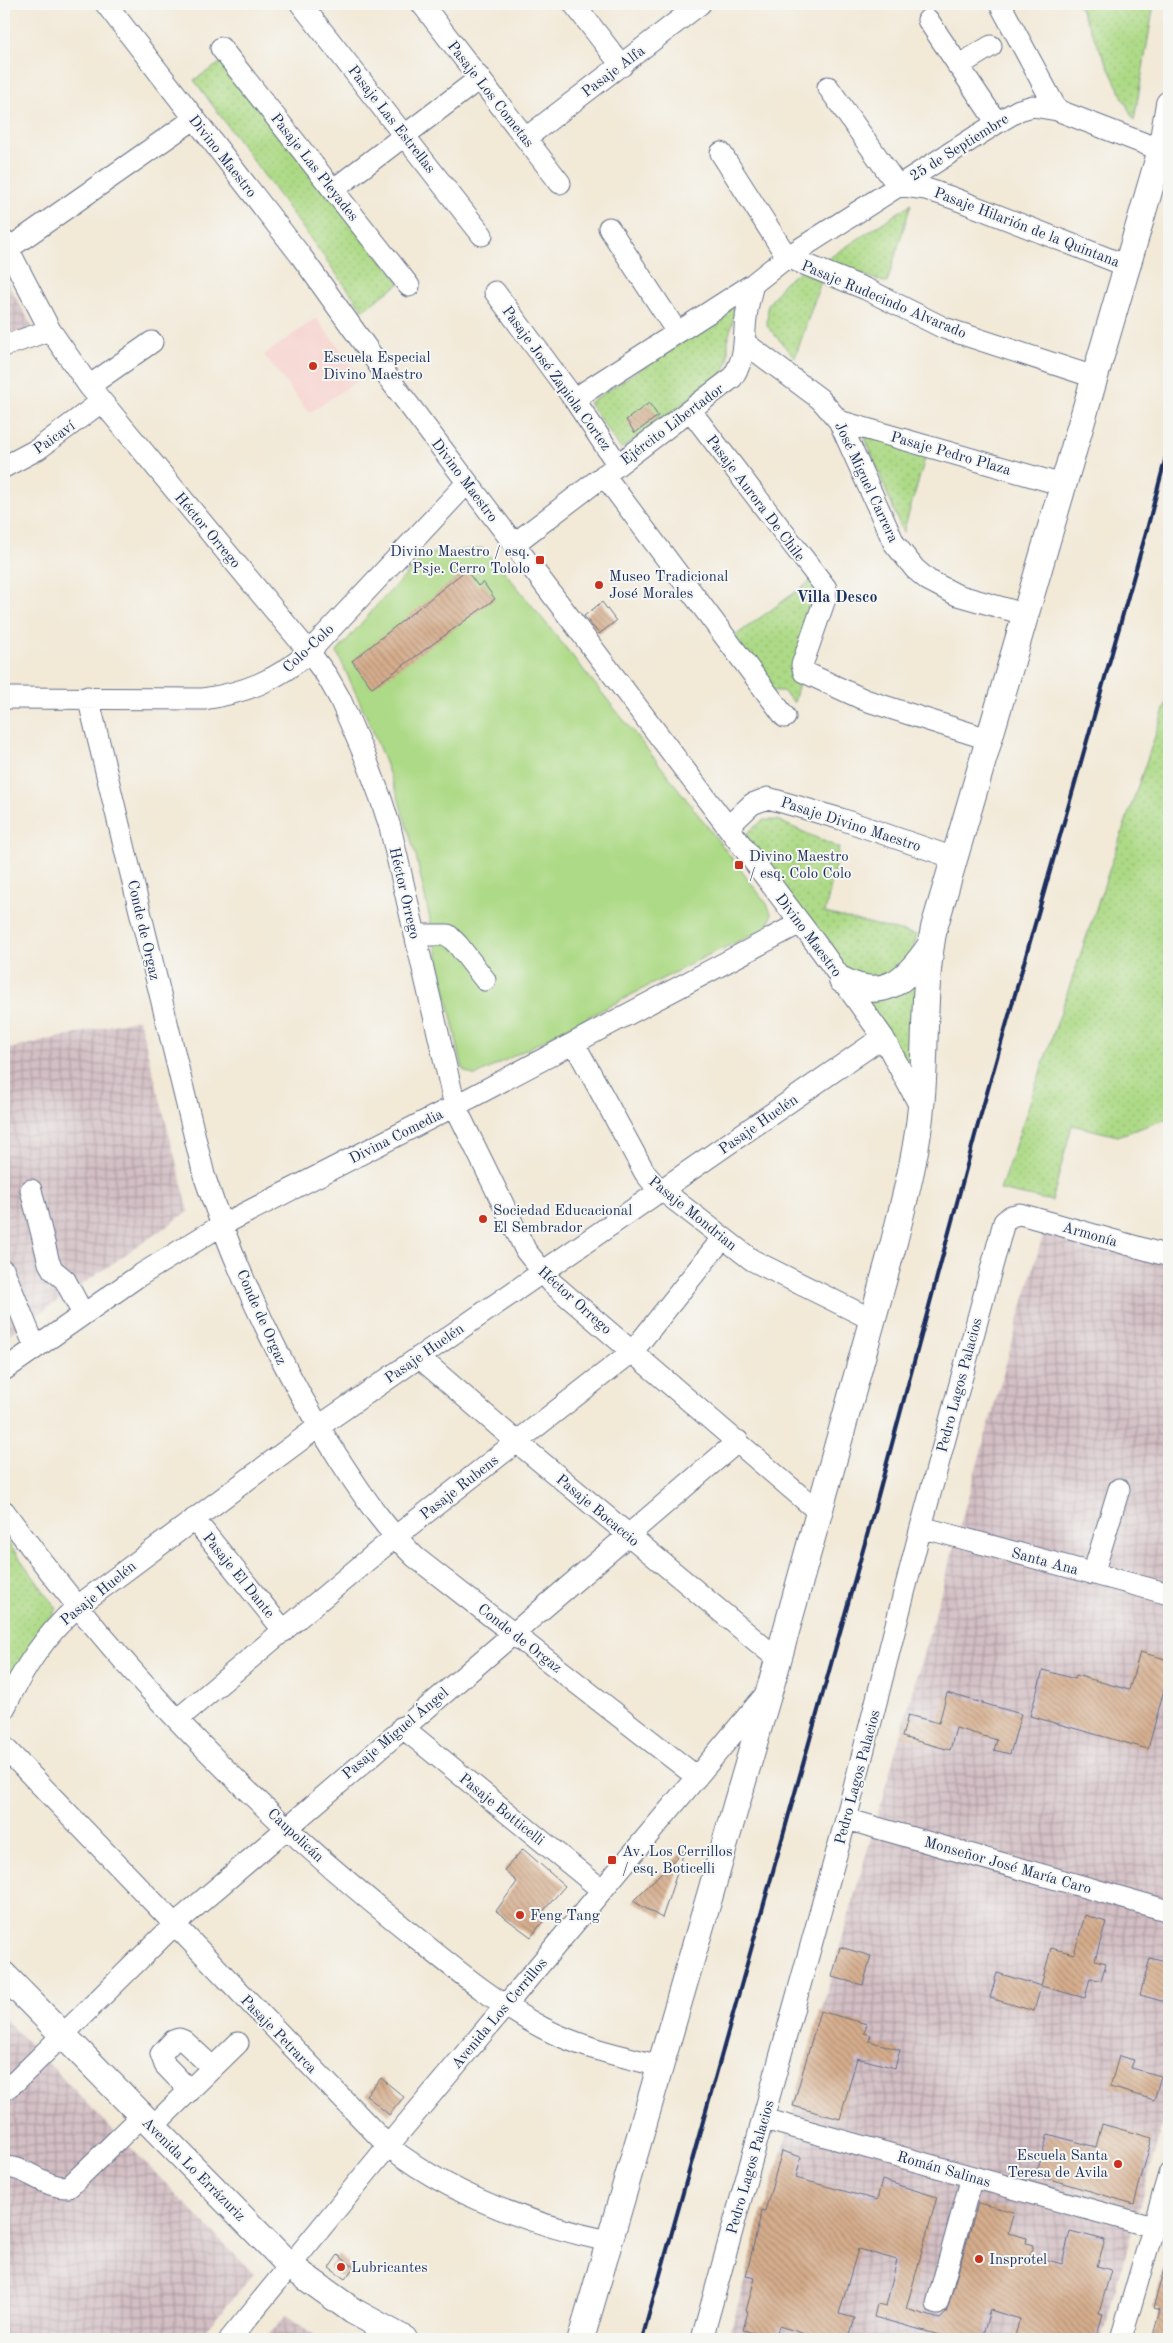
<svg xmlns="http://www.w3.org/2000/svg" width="1173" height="2343" font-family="'Old Standard TT',serif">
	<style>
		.built { fill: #f7d0cc }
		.industrial { fill: url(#industrial-grid) }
		.green { fill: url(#green-dots); stroke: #648472 }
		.pitch { fill: #adda86; stroke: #648472 }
		.building { fill: url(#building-back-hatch) }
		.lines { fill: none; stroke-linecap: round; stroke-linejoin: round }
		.minor-casing { stroke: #667088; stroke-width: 23 }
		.major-casing { stroke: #667088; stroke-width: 28 }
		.minor { stroke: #fff; stroke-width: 21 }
		.major { stroke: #fff; stroke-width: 26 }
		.rail { stroke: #1b2f5e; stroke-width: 4 }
		.poi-dot { fill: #c8321e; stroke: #f6f6f2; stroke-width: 2 }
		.labels { text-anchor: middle; stroke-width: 4; stroke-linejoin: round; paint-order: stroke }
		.street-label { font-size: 15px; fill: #1b2f5e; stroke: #f6f6f2 }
		.poi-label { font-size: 15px; fill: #1b2f5e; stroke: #f6f6f2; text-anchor: start }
		.neighbourhood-label { font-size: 16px; font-weight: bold; fill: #1b2f5e; stroke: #f6f6f2 }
	</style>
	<defs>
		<pattern id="industrial-grid" width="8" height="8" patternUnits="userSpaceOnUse" patternTransform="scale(1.25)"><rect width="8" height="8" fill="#d2bec3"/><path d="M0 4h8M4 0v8" fill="none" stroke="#aa9ba2"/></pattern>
		<pattern id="green-dots" width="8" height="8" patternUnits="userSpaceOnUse" patternTransform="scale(1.25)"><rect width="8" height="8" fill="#adda86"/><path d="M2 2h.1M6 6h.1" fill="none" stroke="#94bb76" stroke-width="1.8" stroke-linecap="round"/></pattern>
		<pattern id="building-back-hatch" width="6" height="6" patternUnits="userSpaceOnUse" patternTransform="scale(1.25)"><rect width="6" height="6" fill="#d6ad8c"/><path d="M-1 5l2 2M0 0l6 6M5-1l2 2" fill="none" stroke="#ad8d76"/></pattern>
	</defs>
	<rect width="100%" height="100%" fill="#f6f6f2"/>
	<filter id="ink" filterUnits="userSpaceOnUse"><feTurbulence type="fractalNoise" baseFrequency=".02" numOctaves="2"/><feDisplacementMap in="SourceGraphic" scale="10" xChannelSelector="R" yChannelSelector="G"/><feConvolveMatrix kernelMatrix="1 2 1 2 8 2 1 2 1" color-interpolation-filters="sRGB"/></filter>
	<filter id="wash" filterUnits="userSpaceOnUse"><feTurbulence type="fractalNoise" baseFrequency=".0096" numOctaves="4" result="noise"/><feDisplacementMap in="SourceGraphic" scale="20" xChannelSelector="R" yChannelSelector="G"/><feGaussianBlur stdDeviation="1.12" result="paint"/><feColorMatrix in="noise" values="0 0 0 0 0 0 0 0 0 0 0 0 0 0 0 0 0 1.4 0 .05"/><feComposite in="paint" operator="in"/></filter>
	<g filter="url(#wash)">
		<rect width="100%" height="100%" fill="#f2e9d7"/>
		<!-- built -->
		<path class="built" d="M316,318L362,378L309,413L264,355Z"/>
		<!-- industrial -->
		<path class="industrial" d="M4,277L40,340L4,350Z
			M139,1019L189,1211L4,1338V1050Z
			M1047,1220L1169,1262V2103L1101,2339H728Z
			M4,2018L254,2274L198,2339H4Z
			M286,2315L320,2339H265Z"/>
		<!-- green -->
		<path class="green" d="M1078,4H1154L1134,121Z
			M225,60L400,283L363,310L194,80Z
			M911,204L887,283L823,262Z
			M800,271L821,281L795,358L767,326L768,305L784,283Z
			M737,305L728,339V361L721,376L621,449L589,403Z
			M864,435L927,452L903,533Z
			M811,581L821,592L794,703L783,691H772L732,638Z
			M1169,695V1118L1118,1136L1072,1125L1052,1201L1000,1190Z
			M763,820H777L839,848L825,913L917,935L913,950L896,973L852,982L740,839Z
			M919,975L916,1069L908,1065L867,1000Z
			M4,1537L57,1609L4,1692Z"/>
		<!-- pitch -->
		<path class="pitch" d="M482,548L509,577L663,769L767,904L771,913L770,922L761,931L706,956L475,1076L463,1070L416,856L397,794L372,729L337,652L377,605L426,554Z"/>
		<g id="blocks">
			<!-- building -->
			<path class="building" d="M649,403L658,416L635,433L626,420Z
				M466,570L478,586L483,582L495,599L372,688L352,661Z
				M602,602L616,621L599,634L584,616Z
				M1140,1652L1169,1660V1671L1148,1749L1030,1716L1043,1670L1075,1679L1076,1675L1129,1690Z
				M947,1693L1021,1714L1010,1754L994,1750L997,1740L956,1728L950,1750L902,1737L908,1715L939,1723Z
				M523,1849L565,1886L539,1916L544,1920L531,1937L496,1911L517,1882L504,1870Z
				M685,1849L662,1918L633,1901Z
				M1085,1915L1106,1922L1095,1960L1106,1963L1101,1981L1090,1978L1085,1998L1041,1986L1051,1948L1074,1954Z
				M840,1947L871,1956L863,1985L832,1977Z
				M1150,1958L1169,1963V2003L1140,1995Z
				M997,1973L1041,1986L1034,2011L990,1998Z
				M820,2011L867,2024L864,2033L871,2035L869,2041L900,2050L895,2068L857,2058L840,2119L793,2106Z
				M1119,2056L1134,2060L1131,2068L1161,2076L1154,2100L1110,2087Z
				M381,2078L404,2097L389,2115L366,2095Z
				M1102,2124L1152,2138L1134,2204L1036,2175L1048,2134L1096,2147Z
				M782,2151L801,2157L796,2178L877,2200L882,2180L937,2197L906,2309L940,2319L946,2313L978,2203L1014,2212L1008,2233L1027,2238L1026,2243L1033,2245L1030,2255L1062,2264L1070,2231L1105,2240L1097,2266L1111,2270L1099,2313L1103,2314L1096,2339H1014L1020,2319L990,2310L982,2339H954L874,2317L877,2304L886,2306L897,2260L858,2249L839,2314L855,2318L849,2339H804L805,2334L779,2326L775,2339L743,2330L748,2312L746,2311L755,2278L746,2276L762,2210L765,2211Z
				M338,2255L354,2267L345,2279L329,2268Z
				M1165,2266H1169V2339H1152L1160,2310L1153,2308Z"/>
		</g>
	</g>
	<g filter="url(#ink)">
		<use href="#blocks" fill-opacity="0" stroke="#667088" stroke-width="1"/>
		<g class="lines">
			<defs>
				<path id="minor" d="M106,4L301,256L381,368L820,949L883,1037L921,1108
					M301,4L482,235
					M422,4L560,183
					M574,4L622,66
					M1000,4L1057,110
					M928,20L997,123
					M221,48L409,286
					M958,66L991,46
					M828,87L897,185L926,189L953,198L1127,266
					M526,138L700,4
					M721,153L787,257L866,289L944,328L1094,377
					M333,190L480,78
					M609,228L677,332
					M4,241L50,330L89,386L309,652L327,676L340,699L366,759L381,799L390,827L455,1106L526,1251L552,1283L820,1513
					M8,249L194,119
					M495,292L574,399L618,465
					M745,343L820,399L839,421L894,543L915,569L928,580L957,595L1024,614
					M4,346L50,330
					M89,386L152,342
					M574,399L753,284
					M690,410L826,588L825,599L802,665L804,672L865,700L988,739
					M839,421L1063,485
					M4,467L38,449L101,402
					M604,475L785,717
					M514,544L732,378C747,356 743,343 746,318C747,307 750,295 753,284L787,257L997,123L1019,110L1033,106L1057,110L1161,150
					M88,697L204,1175C238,1276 284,1375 343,1465C366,1500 385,1528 415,1557L697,1777
					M4,698L203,699C244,693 278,680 309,652L467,483
					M728,827L752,804L768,798L841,819L954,858
					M415,935H448L458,945L485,980
					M574,1043L645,1173L654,1184L752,1260L873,1320
					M31,1190L49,1263L53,1270L65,1280L83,1314
					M4,1271L35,1347
					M419,1357L517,1442L779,1660
					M4,1370L137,1277L222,1225L472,1097L800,923
					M4,1511C120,1670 260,1815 414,1936C455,1969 497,2004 543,2028C579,2047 620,2056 660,2066
					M194,1519L284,1631
					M921,1527L1169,1594
					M1093,1574L1119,1489
					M4,1709C23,1669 45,1635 78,1606L318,1427L883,1037
					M178,1719L395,1537L633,1351L722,1239
					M402,1727L602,1890
					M4,1747L388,2146C451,2195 530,2224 608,2241
					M846,1819L1169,1911
					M4,2090L16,2081L174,1925L738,1441
					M190,2091L165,2065L161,2054L173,2041L179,2039L184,2041L213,2068
					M764,2119L1153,2227
					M152,2127L238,2043
					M4,2167C29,2167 42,2188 69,2187L142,2116
					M937,2304L972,2177
					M230,2339L388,2146L767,1693
					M702,2339L846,1819L921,1527L1004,1222L1011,1216L1020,1214L1169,1256
					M1121,2339L1169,2174"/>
				<path id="major" d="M842,980C884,1002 907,980 930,946
					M4,1975L290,2266L353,2311L404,2339
					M581,2339L775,1671L894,1242C905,1197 917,1153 921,1107C927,1048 922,987 934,928L1161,150L1169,104"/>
			</defs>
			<!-- minor casing -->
			<use href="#minor" class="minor-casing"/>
			<!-- major casing -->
			<use href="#major" class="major-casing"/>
			<!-- minor -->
			<use href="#minor" class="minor"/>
			<!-- major -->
			<use href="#major" class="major"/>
			<!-- rail -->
			<path class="rail" d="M642,2339L875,1507L977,1128L1146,533L1169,445"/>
		</g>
	</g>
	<!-- markers -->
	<g class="poi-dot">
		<circle cx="313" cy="366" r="5"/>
		<rect x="535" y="555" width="10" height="10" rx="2.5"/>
		<circle cx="599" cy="585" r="5"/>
		<rect x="734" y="860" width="10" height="10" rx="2.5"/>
		<circle cx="483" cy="1219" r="5"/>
		<rect x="607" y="1855" width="10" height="10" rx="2.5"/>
		<circle cx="520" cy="1915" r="5"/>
		<circle cx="1118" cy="2164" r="5"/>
		<circle cx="979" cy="2259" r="5"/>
		<circle cx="341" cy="2267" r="5"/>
	</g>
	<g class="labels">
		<!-- street labels -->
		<g class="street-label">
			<text transform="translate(613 71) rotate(-37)" y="5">Pasaje Alfa</text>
			<text transform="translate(491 94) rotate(52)" y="5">Pasaje Los Cometas</text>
			<text transform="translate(392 119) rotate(52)" y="5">Pasaje Las Estrellas</text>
			<text transform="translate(959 147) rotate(-32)" y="5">25 de Septiembre</text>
			<text transform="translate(223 156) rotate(52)" y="5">Divino Maestro</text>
			<text transform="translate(315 167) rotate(52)" y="5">Pasaje Las Pleyades</text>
			<text transform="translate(1027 227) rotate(21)" y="5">Pasaje Hilarión de la Quintana</text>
			<text transform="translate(884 299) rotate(23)" y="5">Pasaje Rudecindo Alvarado</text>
			<text transform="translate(557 378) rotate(54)" y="5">Pasaje José Zapiola Cortez</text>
			<text transform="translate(672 424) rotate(-37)" y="5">Ejército Libertador</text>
			<text transform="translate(54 437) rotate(-35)" y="5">Paicaví</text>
			<text transform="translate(951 453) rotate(16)" y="5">Pasaje Pedro Plaza</text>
			<text transform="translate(465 480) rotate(53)" y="5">Divino Maestro</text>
			<text transform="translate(867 482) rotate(65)" y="5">José Miguel Carrera</text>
			<text transform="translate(756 498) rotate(53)" y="5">Pasaje Aurora De Chile</text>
			<text transform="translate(208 530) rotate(50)" y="5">Héctor Orrego</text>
			<text transform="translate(308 648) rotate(-43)" y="5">Colo-Colo</text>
			<text transform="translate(851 824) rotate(18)" y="5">Pasaje Divino Maestro</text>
			<text transform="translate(405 893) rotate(77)" y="5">Héctor Orrego</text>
			<text transform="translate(144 930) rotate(77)" y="5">Conde de Orgaz</text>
			<text transform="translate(809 935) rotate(53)" y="5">Divino Maestro</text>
			<text transform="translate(758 1124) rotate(-35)" y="5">Pasaje Huelén</text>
			<text transform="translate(396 1136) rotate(-27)" y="5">Divina Comedia</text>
			<text transform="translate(693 1213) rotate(39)" y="5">Pasaje Mondrian</text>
			<text transform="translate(1090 1234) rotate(16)" y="5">Armonía</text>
			<text transform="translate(575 1300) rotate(42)" y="5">Héctor Orrego</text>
			<text transform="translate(262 1317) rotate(66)" y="5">Conde de Orgaz</text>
			<text transform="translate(424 1353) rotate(-35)" y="5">Pasaje Huelén</text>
			<text transform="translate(959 1385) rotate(-75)" y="5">Pedro Lagos Palacios</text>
			<text transform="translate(459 1487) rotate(-38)" y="5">Pasaje Rubens</text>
			<text transform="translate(598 1510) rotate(40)" y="5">Pasaje Bocaccio</text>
			<text transform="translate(1045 1561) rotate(15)" y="5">Santa Ana</text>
			<text transform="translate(239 1575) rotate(51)" y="5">Pasaje El Dante</text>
			<text transform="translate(98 1593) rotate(-39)" y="5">Pasaje Huelén</text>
			<text transform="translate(520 1638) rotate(38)" y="5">Conde de Orgaz</text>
			<text transform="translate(395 1733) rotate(-40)" y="5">Pasaje Miguel Ángel</text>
			<text transform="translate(857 1777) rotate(-75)" y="5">Pedro Lagos Palacios</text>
			<text transform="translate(502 1809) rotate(39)" y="5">Pasaje Botticelli</text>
			<text transform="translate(296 1835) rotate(43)" y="5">Caupolicán</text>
			<text transform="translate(1008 1865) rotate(16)" y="5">Monseñor José María Caro</text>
			<text transform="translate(499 2013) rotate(-50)" y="5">Avenida Los Cerrillos</text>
			<text transform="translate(279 2034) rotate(46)" y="5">Pasaje Petrarca</text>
			<text transform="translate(750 2167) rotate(-74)" y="5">Pedro Lagos Palacios</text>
			<text transform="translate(194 2169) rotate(45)" y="5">Avenida Lo Errázuriz</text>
			<text transform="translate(944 2169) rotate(16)" y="5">Román Salinas</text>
		</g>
		<!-- poi labels -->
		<g class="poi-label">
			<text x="323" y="362">Escuela Especial<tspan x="323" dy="17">Divino Maestro</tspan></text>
			<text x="530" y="556" text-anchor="end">Divino Maestro / esq.<tspan x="530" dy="17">Psje. Cerro Tololo</tspan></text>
			<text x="609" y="581">Museo Tradicional<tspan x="609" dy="17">José Morales</tspan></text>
			<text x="749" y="861">Divino Maestro<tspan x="749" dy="17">/ esq. Colo Colo</tspan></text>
			<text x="493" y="1215">Sociedad Educacional<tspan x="493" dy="17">El Sembrador</tspan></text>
			<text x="622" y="1856">Av. Los Cerrillos<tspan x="622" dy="17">/ esq. Boticelli</tspan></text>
			<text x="530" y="1920">Feng Tang</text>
			<text x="1108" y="2160" text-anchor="end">Escuela Santa<tspan x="1108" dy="17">Teresa de Avila</tspan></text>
			<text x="989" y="2264">Insprotel</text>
			<text x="351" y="2272">Lubricantes</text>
		</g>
		<!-- neighbourhood labels -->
		<g class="neighbourhood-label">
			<text x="837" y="602">Villa Desco</text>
		</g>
	</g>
	<!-- margin -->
	<rect width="1173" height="2343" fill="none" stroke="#f6f6f2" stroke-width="20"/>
</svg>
